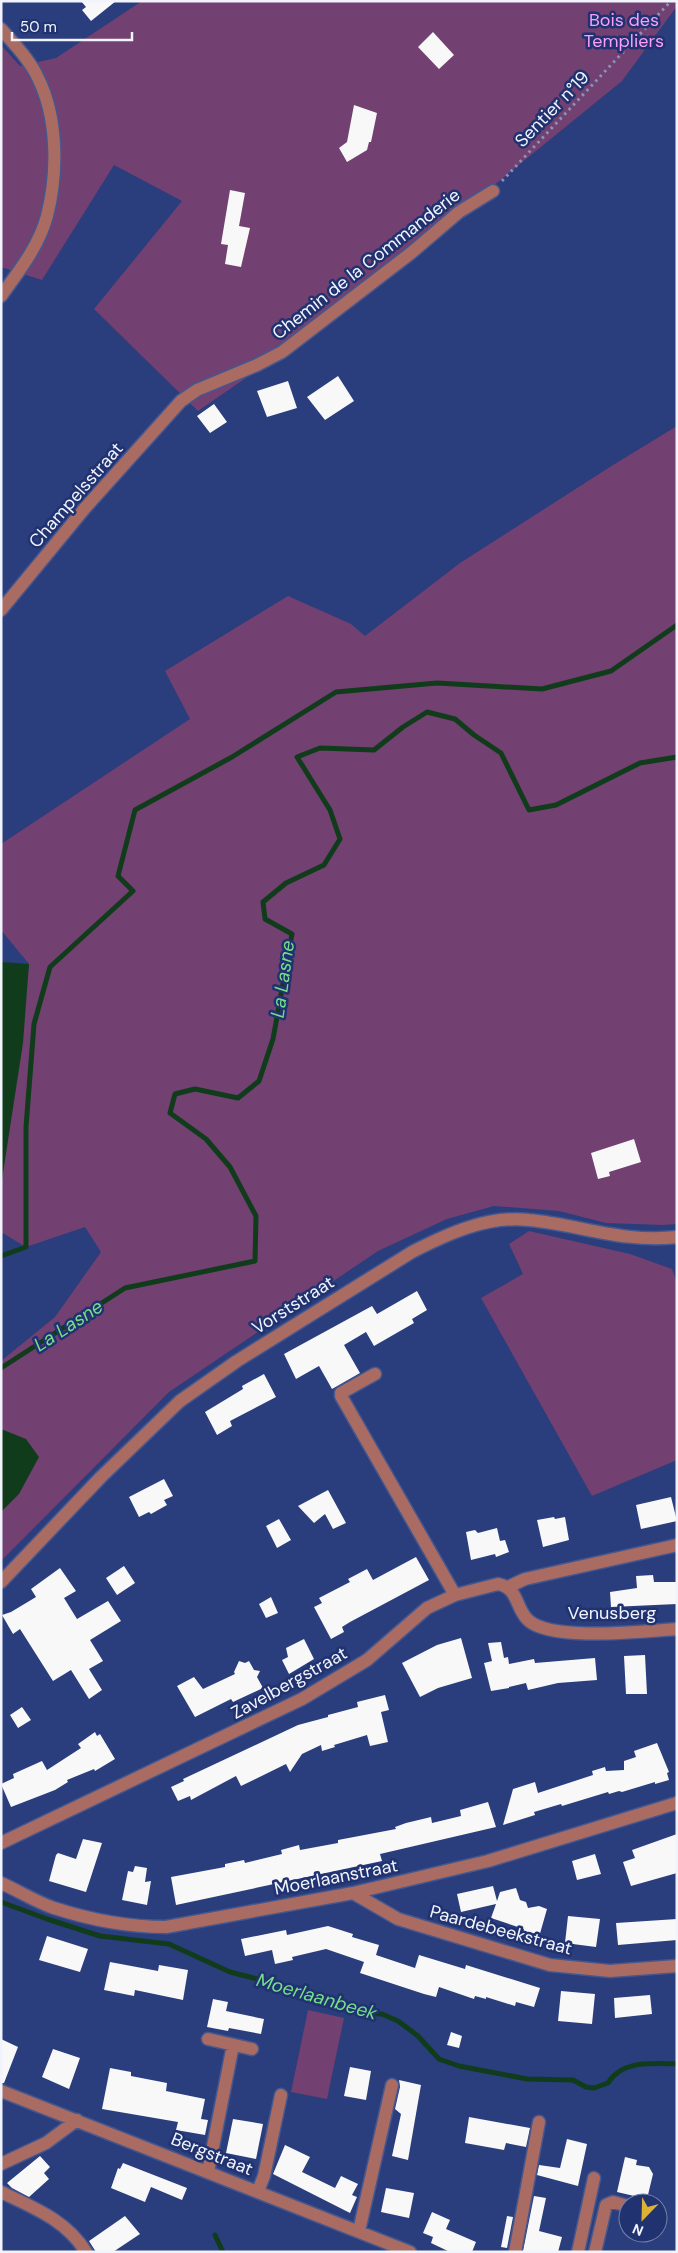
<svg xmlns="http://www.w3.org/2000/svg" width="678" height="2253" font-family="'DM Sans',sans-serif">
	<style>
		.green { fill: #724071 }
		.water { fill: #113c1b }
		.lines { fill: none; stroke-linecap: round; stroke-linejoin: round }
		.stream { stroke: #113c1b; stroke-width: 5 }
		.building { fill: #f8f8f8 }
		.minor-casing { stroke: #46578e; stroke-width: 15 }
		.path { stroke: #8793b8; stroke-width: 3; stroke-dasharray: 2.5 4; stroke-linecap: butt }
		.minor { stroke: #aa6b62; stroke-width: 12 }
		.labels { text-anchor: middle; stroke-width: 5; stroke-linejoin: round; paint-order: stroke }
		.park-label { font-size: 18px; fill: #fa9ef7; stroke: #203270 }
		.street-label { font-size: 18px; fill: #f1f4fc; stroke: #203270 }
		.water-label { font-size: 19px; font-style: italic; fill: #76df89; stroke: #203270 }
	</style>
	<rect width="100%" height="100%" fill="#2a3d7c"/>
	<!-- green -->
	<path class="green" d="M142,1H677V6L622,81L320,327L198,411L94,309L182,201L114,165L42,280L1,267V45L20,66L56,58Z
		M677,426V1224L663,1225L606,1223L559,1211L494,1206L447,1219L378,1251L169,1392L1,1561V1361L55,1317L101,1252L85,1227L26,1247L1,1232V1183L29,964L1,930V844L190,719L165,671L288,596L351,624L365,636L460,563L613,465Z
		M529,1231L630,1254L672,1269L677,1282V1460L592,1496L481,1298L523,1274L509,1244Z
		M308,2010L344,2018L327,2099L291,2092Z"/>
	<!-- water -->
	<path class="water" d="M1,962L29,964L23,1043L1,1186Z
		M1,1429L26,1439L39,1457L19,1494L1,1512Z"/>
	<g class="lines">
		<!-- stream -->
		<path class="stream" d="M1,1256L26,1247V1127L34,1024L50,967L133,891L118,876L135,810L232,757L336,692L437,683L542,689L611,671L677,625
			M1,1368L125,1288L255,1261L256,1216L230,1167L206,1139L170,1113L175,1094L195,1089L238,1098L259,1081L273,1039L292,934L265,919L263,902L286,883L324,865L340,839L330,810L297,757L320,748L374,750L403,727L427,712L455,719L474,735L501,753L529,810L556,805L640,763L677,757
			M1,1902L47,1919L100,1936L169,1944L230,1972L309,1992L335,2001L348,2009L364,2013L382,2014L398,2021L418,2036L439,2059L459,2066L527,2079L573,2080L586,2087L594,2088L608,2083C622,2060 653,2063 677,2064
			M215,2235L223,2252"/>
	</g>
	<!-- building -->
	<path class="building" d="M81,1H116L91,21L82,10L86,7Z
		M433,32L454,55L439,69L418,47Z
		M354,105L377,113L371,142H369L367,150L347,162L339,148L347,142Z
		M230,190L245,193L239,226L250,228L241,267L225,264L228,245L221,244Z
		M338,376L354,401L325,420L307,397Z
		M288,381L297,408L267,417L257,391Z
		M214,404L227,422L210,433L197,416Z
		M634,1139L641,1162L609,1172L610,1176L598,1179L591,1153Z
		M417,1291L427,1310L412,1319L414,1323L374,1346L366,1332L344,1345L360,1373L332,1389L319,1366L296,1379L284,1354L372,1306L377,1314Z
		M264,1374L276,1397L230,1421L232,1426L217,1435L205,1412L243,1389L242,1386Z
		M164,1479L173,1496L164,1500L167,1505L151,1514L149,1512L139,1517L129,1497Z
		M328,1490L346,1523L333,1529L325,1514L314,1523L298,1506Z
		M671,1497L677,1521L641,1529L636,1505Z
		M554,1517L555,1519L565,1517L569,1540L543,1547L537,1520Z
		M279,1519L291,1540L277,1548L266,1526Z
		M497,1528L500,1541L505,1540L509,1552L496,1557L495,1554L471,1560L466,1532L475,1530L478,1533Z
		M416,1557L429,1580L350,1622L342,1627L344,1632L331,1639L314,1607L322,1603L319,1598L350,1582L348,1579L367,1569L373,1580Z
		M124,1566L135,1583L117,1595L106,1578Z
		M60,1568L76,1591L64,1598L77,1619L108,1601L121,1621L90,1640L103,1661L89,1669L102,1690L89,1699L71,1670L53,1681L20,1629L13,1634L2,1615L11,1612L36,1597L31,1589Z
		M653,1575L654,1582H677V1604L611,1607L610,1592L637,1588L636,1576Z
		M271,1597L278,1613L266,1618L259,1604Z
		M461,1638L472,1678L438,1688L420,1697L402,1663L437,1645Z
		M304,1639L314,1659L289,1674L282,1660L288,1657L286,1648Z
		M501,1642L504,1658L508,1657L509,1664L534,1659L535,1663L595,1658L597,1680L558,1683L528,1690L526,1683L509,1687V1688L491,1691L484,1663L492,1661L488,1643Z
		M645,1655L647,1694H626L624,1656Z
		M239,1661L245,1663L249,1661L254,1670L260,1671L257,1677L263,1688L233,1702L231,1699L195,1717L177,1686L194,1677L203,1689L235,1674L234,1672Z
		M385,1695L389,1710L381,1712L388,1742L370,1746L367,1735L334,1745L335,1747L322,1751L321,1745L302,1754L290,1772L286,1764L241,1786L236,1776L191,1800L190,1796L178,1801L171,1787L184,1781L183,1779L298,1725L328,1717V1715L358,1707L357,1702Z
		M22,1707L31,1720L18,1728L10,1715Z
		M95,1732L97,1736L100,1734L115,1759L95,1771L94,1769L67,1780L68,1782L55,1790L11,1807L1,1784L14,1778L13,1774L42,1761L47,1770L81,1748L78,1744Z
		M657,1743L669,1772L667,1773L669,1780L655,1784V1782L622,1792L619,1791L609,1794L608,1792L562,1806L561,1804L534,1812L535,1815L503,1825L513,1789L535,1782L538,1793L593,1775L592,1771L605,1767L606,1771L624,1770V1761L636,1757L634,1751Z
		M488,1802L496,1827L380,1854L382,1861L176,1905L171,1877L225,1867V1864L244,1860L245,1863L282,1854L281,1850L299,1845L300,1850L338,1843V1840L396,1829L395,1827L406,1823L431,1817L432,1823L461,1816L460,1810Z
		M677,1834V1873L631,1886L623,1862L635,1858L632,1850Z
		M83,1839L102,1843L86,1892L49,1881L56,1855L58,1853L76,1859Z
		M595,1854L601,1874L577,1880L572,1861Z
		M135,1866L147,1868L145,1882L151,1881L147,1905L122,1900L128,1871L133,1872Z
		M493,1886L497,1901L500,1892L516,1888L520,1900L526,1902L528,1908L539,1906L547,1909L539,1937L523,1933L524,1929L491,1918L496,1904L461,1912L457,1894Z
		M568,1916L600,1919L596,1947L565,1943Z
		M677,1919V1940L618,1945L616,1923Z
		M328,1926L353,1934L352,1937L379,1945L376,1955L415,1968L419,1955L465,1969L466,1965L540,1988L534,2007L516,2002L515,2006L486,1997V1999L475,1996L474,1999L439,1987L436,1997L424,1994L360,1973L364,1962L326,1949L292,1957L293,1960L275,1964L272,1950L245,1956L241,1939L286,1930L287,1935Z
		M47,1936L88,1949L80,1972L39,1960Z
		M110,1962L158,1971L159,1965L188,1970L183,2000L135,1990L134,1996L104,1990Z
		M561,1991L595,1994L592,2024L558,2021Z
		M650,1995L652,2014L615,2018L614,1998Z
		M213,1999L228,2002L226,2011L264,2019L261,2034L229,2028L228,2031L207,2027Z
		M451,2032L462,2036L459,2048L447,2045Z
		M1,2039L18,2047L4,2083H1Z
		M53,2049L80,2058L69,2089L42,2077Z
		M350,2067L371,2071L366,2100L344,2096Z
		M110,2068L131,2072V2076L167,2083L166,2091L205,2099L201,2119L208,2120L205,2135L176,2130L178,2122L102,2109Z
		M399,2080L421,2085L408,2160L392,2156L401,2114L395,2109L400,2087Z
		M469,2117L530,2128L526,2147L506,2143L504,2150L465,2143Z
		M233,2119L263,2124L256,2159L226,2153Z
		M567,2139L587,2144L578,2186L537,2175L539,2165L560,2168Z
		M285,2145L310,2157L302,2172L335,2188L341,2176L358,2184L352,2195L357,2197L350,2213L273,2174Z
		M40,2156L50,2167L44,2173L49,2179L29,2197L12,2188L7,2183Z
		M625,2157L637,2160L636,2165L649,2167L653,2174L647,2199L617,2192Z
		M123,2163L187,2188L182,2200L151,2187L145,2202L111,2188L118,2168L120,2169Z
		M386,2188L414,2193L409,2218L381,2212Z
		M534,2196L546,2198L539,2231L562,2237L558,2252L523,2251Z
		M432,2212L450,2220L446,2229L476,2242L472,2252H450L431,2243L433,2237L423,2233Z
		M125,2216L140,2234L113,2252H96L89,2241Z
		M507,2216L513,2217L507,2248L501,2247Z"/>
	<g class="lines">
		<defs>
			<path id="minor" d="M1,29C14,44 30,60 38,78C58,118 58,173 47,216C39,246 19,271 1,296
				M1,610L85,508L181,401L197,390L257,365L282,352L411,253L459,212L493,191
				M375,1374L341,1393V1396L455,1595
				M1,1582L101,1477L180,1401L237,1361L412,1252C447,1234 488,1215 529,1220C581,1225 622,1243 677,1237
				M508,1587L525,1579L677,1545
				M1,1843L302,1699L367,1660L427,1608L455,1595L498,1584C519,1588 515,1608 528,1620C551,1642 645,1631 677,1629
				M1,1883C19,1891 36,1902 54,1908C91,1920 128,1927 166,1927L353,1893L488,1861L677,1803
				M353,1893L398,1919L550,1965L610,1971L677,1966
				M208,2039L252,2049
				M1,2091L410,2252
				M1,2164L46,2143L77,2120
				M208,2172L233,2045
				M258,2191L264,2176L281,2095
				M1,2192C34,2208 66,2220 86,2252
				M359,2231L392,2085
				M515,2252L539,2122
				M578,2252L594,2178
				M595,2252L606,2205L613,2202L628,2206"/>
		</defs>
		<!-- minor casing -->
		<use href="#minor" class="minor-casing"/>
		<!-- path -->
		<path class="path" d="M502,181L671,1"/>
		<!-- minor -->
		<use href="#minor" class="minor"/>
	</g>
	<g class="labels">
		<!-- park labels -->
		<g class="park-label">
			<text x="624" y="26">Bois des<tspan x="624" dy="21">Templiers</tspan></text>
		</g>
		<!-- street labels -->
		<g class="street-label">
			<text transform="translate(552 109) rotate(-46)" y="6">Sentier n°19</text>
			<text transform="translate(366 264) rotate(-38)" y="6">Chemin de la Commanderie</text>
			<text transform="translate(76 495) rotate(-49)" y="6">Champelsstraat</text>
			<text transform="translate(293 1305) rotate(-32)" y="6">Vorststraat</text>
			<text x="612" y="1619">Venusberg</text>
			<text transform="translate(289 1683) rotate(-29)" y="6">Zavelbergstraat</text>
			<text transform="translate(336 1877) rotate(-11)" y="6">Moerlaanstraat</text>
			<text transform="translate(501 1930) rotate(15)" y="6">Paardebeekstraat</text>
			<text transform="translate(212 2154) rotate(22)" y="6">Bergstraat</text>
		</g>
		<!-- water labels -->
		<g class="water-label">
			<text transform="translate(282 979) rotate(-82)" y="7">La Lasne</text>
			<text transform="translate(68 1325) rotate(-33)" y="7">La Lasne</text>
			<text transform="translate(317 1996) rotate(16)" y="7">Moerlaanbeek</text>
		</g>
	</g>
	<!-- border -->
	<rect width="678" height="2253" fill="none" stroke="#f1f4fc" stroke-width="5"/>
	<!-- north arrow -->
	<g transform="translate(643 2218) rotate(203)"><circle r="24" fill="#203270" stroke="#7480a8"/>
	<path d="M0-4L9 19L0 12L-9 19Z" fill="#deb133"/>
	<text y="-8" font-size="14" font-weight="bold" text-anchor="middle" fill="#f1f4fc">N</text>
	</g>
	<!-- scale -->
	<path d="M12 32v8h120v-8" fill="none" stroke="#f1f4fc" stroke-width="2.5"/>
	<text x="20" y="32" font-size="15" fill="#f1f4fc" stroke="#203270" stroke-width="4" paint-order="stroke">50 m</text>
</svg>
